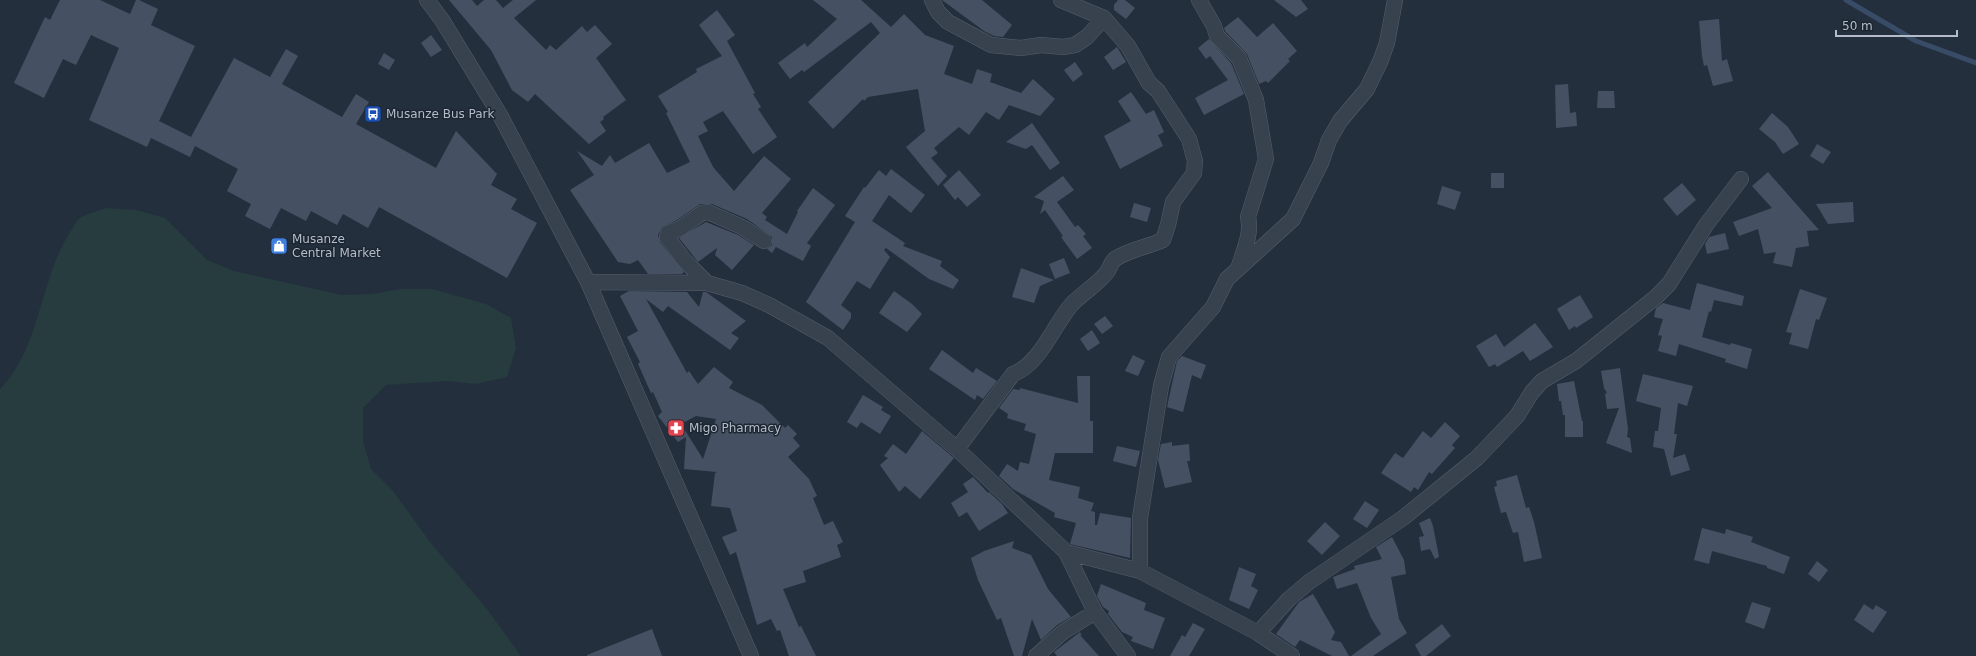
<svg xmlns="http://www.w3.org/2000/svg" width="1976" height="656" font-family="'DejaVu Sans',sans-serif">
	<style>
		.green { fill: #263c3f }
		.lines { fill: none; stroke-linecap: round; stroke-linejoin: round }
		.stream { stroke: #394c67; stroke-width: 5 }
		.building { fill: #455162; fill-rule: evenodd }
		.minor-casing { stroke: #565f6c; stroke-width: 16 }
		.minor { stroke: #38414e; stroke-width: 15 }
		.labels { text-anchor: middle; stroke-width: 3; stroke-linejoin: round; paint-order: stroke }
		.poi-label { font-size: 12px; fill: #b4bcc9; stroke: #1d2633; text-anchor: start }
	</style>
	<rect width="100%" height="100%" fill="#242f3e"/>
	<!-- green -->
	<path class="green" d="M107,208L136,210L165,218L207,260L234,271L342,295L372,294L401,289H432L486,304L511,318L516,348L507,377L476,384L447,381L386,385L363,408V441L371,469L393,491L430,542L487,609L521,656H0V389C42,346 39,278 72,229C74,226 77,220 81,217C89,213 99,211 107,208Z"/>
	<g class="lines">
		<!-- stream -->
		<path class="stream" d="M1846,0L1916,41L1976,63"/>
	</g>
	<!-- building -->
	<path class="building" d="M60,0H100L130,14L136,0H139L158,9L151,25L195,46L159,121L191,137L234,58L270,77L286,49L298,56L282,84L342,117L356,94L369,102L356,124L436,168L456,131L497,174L491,185L517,199L511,209L537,223L507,278L379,207L368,228L343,214L337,225L311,211L306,221L281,208L270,229L245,216L251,204L227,191L238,169L195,146L190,157L151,138L147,147L89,120L119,48L91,35L76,65L63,59L44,98L14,83L45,17L50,20Z
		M449,0H472L477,6L484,0H496L503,8L513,0H536L514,18L546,50L550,45L556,50L582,26L587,32L595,25L612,44L596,58L626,100L603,117L604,119L600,122L606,131L589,144L535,94L528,102L512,90L491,50Z
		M813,0H861L891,27L904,14L925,35L954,46L944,74L972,84L977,69L992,74L990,82L1021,93L1033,79L1055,99L1040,116L1009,105L999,120L986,112L969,135L959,127L934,148L938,153L931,158L947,176L938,186L906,147L925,131L918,89L868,97L864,101L863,99L833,129L808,102L880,33L871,22L804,72L802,70L790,79L778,63L805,43L807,47L837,19Z
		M942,0H982L1012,25L1003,37L994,36L984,31Z
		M1118,0H1125L1135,8L1126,19L1114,10V5Z
		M1274,0H1301L1308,9L1296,17Z
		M717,10L735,35L727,41L755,93L753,94L761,107L758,109L777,137L753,154L723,111L703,122L708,131L698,136L713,167L734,191L764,156L791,179L762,213L767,217L765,220L787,234L798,212L797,211L813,188L835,205L807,243L811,246L803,261L776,247L772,253L767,249L772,245V237L747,219L712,204H700L677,220L662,227L658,235L660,242L684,272L682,274H648L638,260L630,264L618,262L570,190L594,175L577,151L602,166L610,155L615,163L649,143L667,173L690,162L666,113L668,112L658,96L697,72L696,69L722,56L699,25Z
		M1238,17L1257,37L1273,23L1297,51L1288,59L1290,61L1268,83L1266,81L1259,84L1247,54L1225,31L1224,28Z
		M1719,19L1722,61L1727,59L1733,81L1713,86L1707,65L1704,66L1702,56L1699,21Z
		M431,35L442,50L431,57L421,43Z
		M1209,39L1231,63L1244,94L1204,115L1195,98L1228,80L1210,56L1206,59L1198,48Z
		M1117,47L1126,62L1113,70L1104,57Z
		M384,53L395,60L389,70L378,64Z
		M1075,62L1083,74L1073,82L1064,70Z
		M1568,84L1570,113L1576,112L1577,126L1556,128L1555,85Z
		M1598,91H1614L1615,108H1597Z
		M1131,92L1146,114L1154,110L1164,132L1158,135L1163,146L1120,169L1104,136L1131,121L1118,101Z
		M1772,113L1788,127L1799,144L1783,154L1775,142L1759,129Z
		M1032,123L1060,163L1050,170L1032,145L1026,149L1006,142Z
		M1817,144L1831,152L1823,164L1810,156Z
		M891,169L925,195L911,213L889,195L872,221L905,243L903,246L942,261L940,266L959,280L953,289L929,279L886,248L884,250L890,257L870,289L857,281L841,305L851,313V318L843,330L806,302L855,222L845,216L864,187L865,188L879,170L886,176Z
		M959,170L981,195L967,207L958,197L955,200L943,185Z
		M1768,172L1819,230L1807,231L1809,246L1796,248L1792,267L1773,263L1776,252L1764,254L1758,229L1739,236L1733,222L1772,208L1752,186Z
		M1491,173H1504V188H1491Z
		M1063,176L1074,190L1057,202L1075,227L1078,225L1086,234L1083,236L1092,248L1077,259L1061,237L1063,236L1045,210L1040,214L1044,201L1034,197Z
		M1682,183L1696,200L1677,216L1663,199Z
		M1442,186L1461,192L1455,210L1437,204Z
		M1853,202L1854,222L1828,224L1816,204Z
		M1134,203L1151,208L1147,222L1130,217Z
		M706,222L738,235L754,245L732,270L715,255L717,248L698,262L679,238Z
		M1725,233L1729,249L1707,254L1705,244L1709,237Z
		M1064,258L1070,273L1055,279L1049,264Z
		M1021,268L1054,280L1040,286L1034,303L1012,297Z
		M1697,283L1744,296L1742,306L1714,300L1711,312L1709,311L1702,337L1730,345L1731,343L1752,349L1747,369L1725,362L1726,359L1679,344L1676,356L1658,351L1662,336L1658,335L1663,319L1654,317L1656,308L1663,303L1690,310Z
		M1800,289L1827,298L1819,320L1816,319L1808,349L1789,344L1792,333L1786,332Z
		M629,291L687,292L699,307L703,292H706L746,321L731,333L739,338L730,350L668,306L663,312L646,299L687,373L689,371L698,384L714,367L733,382L729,388L762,405L785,428L788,425L797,434L793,438L800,446L788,457L809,479L817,496L813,498L824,525L833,521L843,542L837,545L841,557L803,571L806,582L783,589L799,627L801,626L816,656H789L780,630L777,631L771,619L757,625L736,552L730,555L722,537L737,531L730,508L711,506L715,473L717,472L684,469L686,437L678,442L658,416L662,412L653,392L651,393L638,364L640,362L627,337L638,331L620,296ZM696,416L716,419L703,459L681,424Z
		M894,291L912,304L922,314L907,332L879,313Z
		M1580,295L1593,317L1576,328L1575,326L1569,330L1557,309Z
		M1105,316L1113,326L1102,334L1094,324Z
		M1535,323L1553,347L1530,361L1523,351L1497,367L1495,364L1489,367L1476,346L1496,334L1504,347Z
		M1092,330L1100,343L1088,351L1080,339Z
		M942,350L973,373L976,368L997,381L983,399L977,395L975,400L929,369Z
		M1133,355L1145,361L1138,376L1125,371Z
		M1182,356L1206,365L1201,379L1192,375L1183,412L1167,407L1177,361Z
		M1620,368L1628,429L1627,437L1630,438L1632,453L1606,443L1619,408L1607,409L1605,394L1607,393L1604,388L1601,371Z
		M1643,374L1693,386L1687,406L1678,403L1674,434H1677L1673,458L1685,454L1690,470L1671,476L1664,449L1653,447L1655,431H1658L1661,408L1636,401Z
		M1077,376H1090V421H1093V453H1055L1049,480L1080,487L1078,498L1094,503L1091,511L1095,512V525H1097L1100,513L1131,518L1130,558L1070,544L1076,523L1054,517L1055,513L1013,489L999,476L1007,464L1018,471L1020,462L1029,464L1036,434L1024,430L1026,424L1007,418L1008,414L999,408L1013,389L1020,390V388L1078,403Z
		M1574,381L1582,421H1583V437H1565V415H1563L1561,401H1559L1557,384Z
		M863,395L883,407L881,410L891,416L880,434L861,422L857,428L847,422Z
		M1445,422L1460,436L1452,445L1455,448L1432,474L1429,472L1418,490L1414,487L1411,492L1381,473L1395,453L1403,458L1423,431L1431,438Z
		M922,431L954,458L920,499L905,486L899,492L880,465L888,458L884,456L893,444L906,454Z
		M1172,442V446L1189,444L1190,461H1187L1192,482L1165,488L1158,460L1161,444Z
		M1117,446L1140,451L1136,467L1113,461Z
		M1517,475L1526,508L1529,507L1534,522L1542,558L1524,562L1518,532L1513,533L1506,512L1501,513L1494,487L1497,486L1496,481Z
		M973,477L988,493L989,492L1002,504L1008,513L979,531L967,512L959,517L951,503L968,492L963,484Z
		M1365,501L1379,510L1367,528L1353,519Z
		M1430,518L1433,526L1439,557L1435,559L1430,549L1421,551L1419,537L1424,536L1419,523Z
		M1325,522L1340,536L1322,555L1307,541Z
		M1702,528L1725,534L1726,529L1753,537L1751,542L1790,557L1784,574L1767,568V566L1712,551L1709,564L1694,560Z
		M1392,537L1404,560L1406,574L1391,577L1399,619L1407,633L1373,656H1351L1381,634L1371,618L1357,583L1337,589L1333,577L1355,569L1354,566L1382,559L1376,547Z
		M1014,541L1012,548L1031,555L1048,589L1071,617L1057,625L1041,640L1032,619L1022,656H1014L1001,618L997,620L978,580L971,558L984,551Z
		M1817,561L1828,570L1819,582L1808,574Z
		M1239,567L1256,574L1251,586L1258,590L1249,609L1229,600Z
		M1101,584L1146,603L1144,610L1165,618L1153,649L1131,641L1133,637L1122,632L1108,614L1109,611L1103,607L1097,596Z
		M1313,594L1335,632L1331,640L1341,642L1349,656H1332L1300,640L1295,647L1276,634L1299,602Z
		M1752,602L1771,608L1764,629L1745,622Z
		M1864,604L1873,610L1876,605L1887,612L1873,633L1854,620Z
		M1193,623L1205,629L1189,656H1170L1182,635L1185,637Z
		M1442,624L1451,636L1426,656H1421L1415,645Z
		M652,629L662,656H587V655Z
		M1080,632L1082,636L1079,634L1099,656H1057L1054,652Z"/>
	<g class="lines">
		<defs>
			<path id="minor" d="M427,0L442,20L500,115L588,282L751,656
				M932,0L938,12L948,22L991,45L1021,48L1041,45L1063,47L1075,45L1087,37L1104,18
				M1199,0L1214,26L1217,36L1239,58L1256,100L1266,159L1248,217C1252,233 1244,250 1239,266
				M588,282L707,283L742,293L769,305L828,338L957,449L1066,552L1140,571L1258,633L1292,656
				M707,283L685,261L667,237L668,233L681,228L702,213L708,212L742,227L764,241
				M957,449L1013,374C1040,365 1055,322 1073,303C1084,292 1098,284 1107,272C1110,268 1111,262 1115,259C1130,249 1148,247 1163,240L1168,225L1173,202L1194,173L1195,161L1189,139L1158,91L1149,83L1128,46L1104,18L1061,0
				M1066,552L1095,612L1128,656
				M1140,571V518L1161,386L1169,357L1213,307L1227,279L1293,219L1321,163L1329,140L1340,121L1367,89L1380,62L1387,43L1395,0
				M1258,633L1289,599L1309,582L1403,518L1477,458L1517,416L1532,392L1542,381L1576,361L1656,297L1669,284L1706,225L1741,179
				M1036,656L1063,632L1095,612"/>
		</defs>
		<!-- minor casing -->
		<use href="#minor" class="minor-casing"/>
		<!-- minor -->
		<use href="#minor" class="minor"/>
	</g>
	<!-- icons -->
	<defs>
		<symbol id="bus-square" viewBox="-11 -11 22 22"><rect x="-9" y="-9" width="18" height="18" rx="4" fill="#1a4fb4" stroke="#1d2633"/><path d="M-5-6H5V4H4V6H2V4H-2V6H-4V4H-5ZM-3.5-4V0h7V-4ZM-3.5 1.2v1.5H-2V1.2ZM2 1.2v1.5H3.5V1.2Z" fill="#fff"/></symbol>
		<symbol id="shop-square" viewBox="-11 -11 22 22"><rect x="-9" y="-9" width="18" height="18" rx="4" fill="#3f7fe0" stroke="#1d2633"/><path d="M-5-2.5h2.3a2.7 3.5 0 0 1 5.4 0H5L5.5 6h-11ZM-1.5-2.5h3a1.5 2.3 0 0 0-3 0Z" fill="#fff"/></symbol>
		<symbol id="pharmacy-square" viewBox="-11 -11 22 22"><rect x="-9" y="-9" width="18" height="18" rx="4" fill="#e0444e" stroke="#1d2633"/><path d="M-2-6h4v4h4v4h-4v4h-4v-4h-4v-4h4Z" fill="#fff"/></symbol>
	</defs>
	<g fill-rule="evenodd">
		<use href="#bus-square" x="363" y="104" width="20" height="20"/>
		<use href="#shop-square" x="269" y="236" width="20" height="20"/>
		<use href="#pharmacy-square" x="666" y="418" width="20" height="20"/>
	</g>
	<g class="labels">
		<!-- poi labels -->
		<g class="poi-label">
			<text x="386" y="118">Musanze Bus Park</text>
			<text x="292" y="243">Musanze<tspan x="292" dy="14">Central Market</tspan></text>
			<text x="689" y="432">Migo Pharmacy</text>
		</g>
	</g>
	<!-- scale -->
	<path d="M1836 30v6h121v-6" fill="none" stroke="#b4bcc9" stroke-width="2"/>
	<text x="1842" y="30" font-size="12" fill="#b4bcc9" stroke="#1d2633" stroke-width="3" paint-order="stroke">50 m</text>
</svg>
